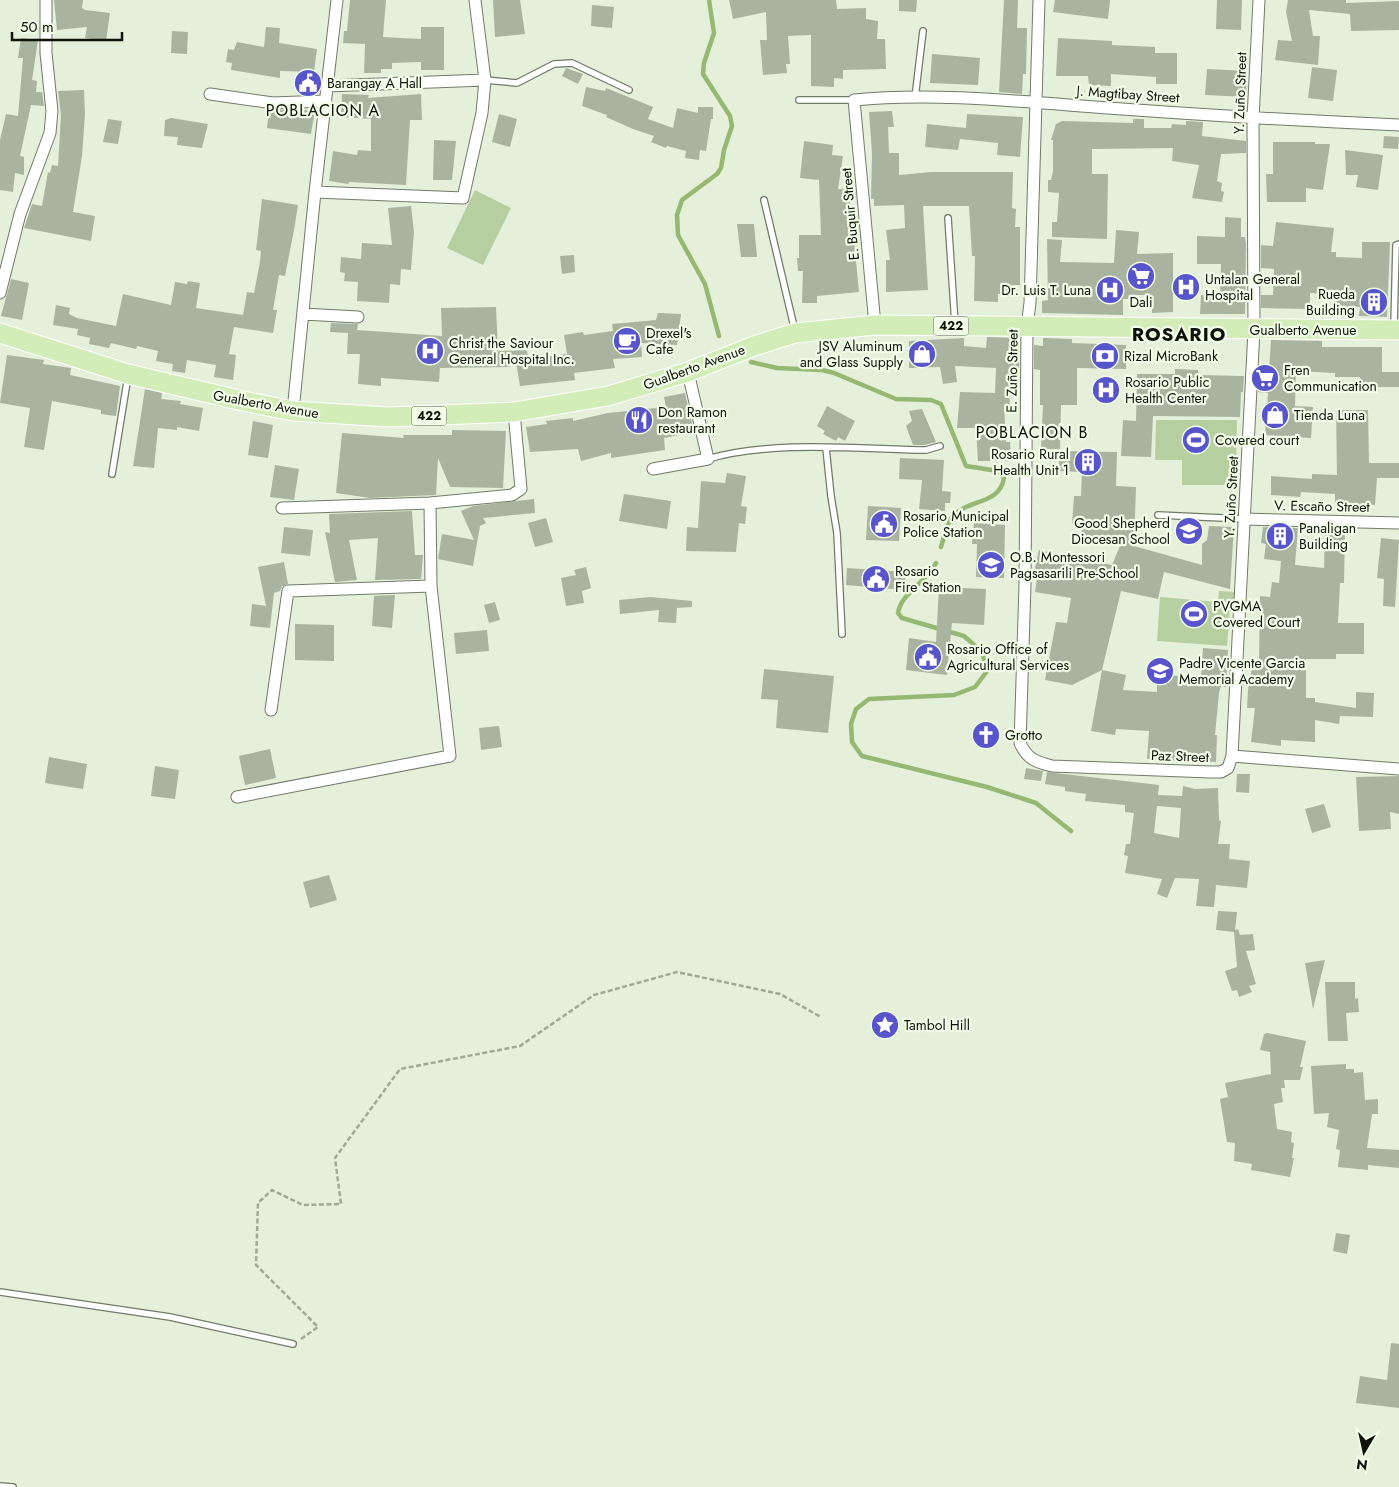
<svg xmlns="http://www.w3.org/2000/svg" width="1399" height="1487" font-family="Jost,sans-serif">
	<style>
		.green { fill: #b7cfa0 }
		.lines { fill: none; stroke-linecap: round; stroke-linejoin: round }
		.stream { stroke: #96b872; stroke-width: 4.5 }
		.building { fill: #a9b4a0; fill-rule: evenodd }
		.service-casing { stroke: #717b68; stroke-width: 8 }
		.minor-casing { stroke: #717b68; stroke-width: 13 }
		.primary-casing { stroke: #fff; stroke-width: 21 }
		.path { stroke: #9fa998; stroke-width: 2.5; stroke-dasharray: 5 2.5; stroke-linecap: butt }
		.service { stroke: #fff; stroke-width: 5.5 }
		.minor { stroke: #fff; stroke-width: 11 }
		.primary { stroke: #d3edb9; stroke-width: 19 }
		.labels { text-anchor: middle; stroke-width: 4.5; stroke-linejoin: round; paint-order: stroke }
		.shield { fill: #f1fde7; stroke: #52584d; stroke-width: 1 }
		.shield-label { font-size: 12px; font-weight: bold; fill: #0e120b }
		.poi-label { font-size: 14px; fill: #0e120b; stroke: #f1fde7; text-anchor: start }
		.street-label { font-size: 14px; fill: #0e120b; stroke: #f1fde7 }
		.quarter-label { font-size: 16px; letter-spacing: 1px; fill: #0e120b; stroke: #f1fde7 }
		.district-label { font-size: 19px; font-weight: bold; letter-spacing: 1px; fill: #0e120b; stroke: #f1fde7 }
	</style>
	<rect width="100%" height="100%" fill="#e4f0da"/>
	<!-- green -->
	<path class="green" d="M475,190L511,208L483,265L447,248Z
		M1156,420H1237L1236,485H1182V460H1155Z
		M1219,591L1236,592L1235,609H1230L1227,646L1157,641L1160,597L1218,602Z"/>
	<g class="lines">
		<!-- stream -->
		<path class="stream" d="M709,0L714,33L704,63L703,74L730,116L732,126L724,150L721,168L717,174L682,200L677,215L678,235L705,284L719,336
			M751,362L777,368L822,370L834,373L896,399L931,400L941,404L966,466L998,471L1004,478C1000,505 967,499 952,517C946,525 944,538 941,547
			M936,563C926,583 901,593 898,613L902,618L964,636L981,651L988,670L975,687L954,695L869,699L856,709L851,724L852,742L862,756L987,787L1036,803L1071,831"/>
	</g>
	<!-- building -->
	<path class="building" d="M54,0H83L82,8L85,10L110,13L106,41L85,38L87,27L57,30Z
		M350,0H386L383,37L421,39V27H444V70H421V62L392,63V69H381V73H364L365,44L343,43L344,31H347Z
		M493,0H520L525,34L495,37Z
		M729,0H836L837,9L866,8V19L878,21L877,39H885L886,69L843,70V79L834,78V87L811,86V35L788,36L790,64H786L787,73L763,75L760,40H767L766,12L733,19Z
		M899,0H917L916,12L899,11Z
		M1004,0H1018L1017,28H1027L1026,74H1023L1022,94L999,92Z
		M1055,0H1110L1108,19L1053,12Z
		M1217,0H1242L1241,30L1216,29Z
		M1288,0H1346V3L1399,1V30L1351,31L1350,14L1309,10L1313,36H1320L1318,65L1275,60L1278,40L1292,41L1286,12Z
		M592,5L614,7L612,28L591,26Z
		M266,27L280,28L279,43L317,49L314,72L280,71V78L231,70L232,63L226,62L228,49L234,50L237,42L264,47Z
		M172,31L188,32L187,54L171,53Z
		M21,38L38,40L32,80L37,81L36,92H42L44,106L31,105L20,156L24,157V175L15,173L13,192L0,190V140L6,114L18,116L23,58H18Z
		M1058,38L1112,41V45L1155,47V53H1177V84H1156V77L1111,74V86L1089,85L1088,76H1056Z
		M932,54L980,58L978,85L930,83Z
		M1312,67L1337,70L1333,101L1308,98Z
		M566,68L583,74L578,84L562,76Z
		M1207,69L1247,71L1246,97L1205,95Z
		M586,87L605,91L606,88L653,107L648,119L673,128L677,108L698,113V107H713V119H711L706,151L700,150L699,160L685,158L686,151L667,146L666,148L651,142L654,136L633,129L606,117L607,115L582,106Z
		M84,90L85,114L82,156L73,212L95,216L91,241L24,228L32,204L42,206L48,172L50,173L52,165L58,166L61,115L58,91Z
		M342,94L369,95L368,98L421,94L422,120H410L406,185L349,182L348,184L329,181L333,151L357,155L358,150L371,151V119L341,117Z
		M269,110H315L311,134L267,128Z
		M892,111L894,127H888L889,153H899V175L931,172H1013L1012,208L1016,209L1015,227H1020V285H1012V294H998V302L974,301L975,256H972L969,206H923L928,290L886,292V260H890L886,230L905,228L904,205L874,206V199H871L872,153L869,112Z
		M499,114L517,119L510,147L492,142Z
		M967,114L1023,117L1020,157L997,155L998,143L960,139L958,150L925,147L927,124L966,128Z
		M171,118L208,124L202,148L177,145L178,137L164,136L165,120Z
		M108,119L122,121L118,144L103,142Z
		M1133,119H1144V128H1171L1172,124L1186,125V121L1203,122L1202,136L1246,141V153L1221,154L1217,181L1222,183L1221,191L1224,192L1222,202L1192,198L1199,165L1172,161L1173,148L1092,149V174H1108L1107,239L1052,237V222H1057L1059,193L1048,192V180H1051L1053,171V140H1051L1056,124L1062,121L1133,123Z
		M1384,136L1399,137L1398,149L1383,148Z
		M434,140L456,141L452,180H433Z
		M804,141L833,145L832,155L843,156L838,189H855L856,199H850L851,230H853L859,292L817,296V303H802L803,271H798L797,258H799V235H821L819,180L800,178Z
		M1273,142H1315V144H1330L1323,190L1306,188V202H1267L1266,174H1273Z
		M1345,150L1383,155L1378,190L1356,187L1358,175H1346Z
		M262,199L298,205L294,230L285,276L279,275L273,310H277L273,333L234,327L229,354L236,355L233,380L214,377L216,365L187,360L185,373L172,371L173,364L156,361L158,351L137,346L136,349L111,343L109,348L89,344L90,338L77,335L78,329L53,325L56,305L70,308L69,314L77,318L116,326L123,294L171,305L175,282L187,284L188,281L200,283L196,308L243,315L247,292L254,293L260,262L261,251L256,250Z
		M411,206L414,232L411,270L401,269L400,285L390,284L389,303L357,301L358,282L344,281L345,273L340,272L341,257L361,259L362,243L392,245L388,208Z
		M1225,217L1241,218V237H1245L1246,244L1245,314H1200L1201,295H1220L1221,264H1197V236L1225,237Z
		M1276,222L1334,228L1331,252H1336V257L1362,258V242H1390L1387,317L1359,316L1360,307L1334,306L1335,295L1310,293V309L1261,308V295H1273L1274,269L1261,268V245L1273,246Z
		M737,224H754L757,257H741Z
		M1116,230L1139,232L1137,254L1173,253V312L1152,313V295H1130V299H1123V315L1042,313V301L1048,300L1047,239L1062,240L1060,262L1114,263Z
		M574,255L575,272L562,274L560,256Z
		M11,279L29,283L22,320L1,316Z
		M496,307L498,351L527,350L528,359L567,354L564,335L583,332L584,335L613,331L612,324L656,320L658,313L681,314L677,345L641,343L642,357L613,359L615,368L574,373L575,380L520,386L516,362H510V367L440,368L439,382L381,378V386L358,384L360,354H347L348,333L330,332L331,323L358,324L357,330L442,336L441,308Z
		M987,337L1016,338L1015,343H1019V368H1016L1015,389L1009,388L1010,405H1004L1006,442H1010L1011,461H978L976,428H957L960,392L995,393L996,368L955,366L957,382L943,384L940,367L909,368V341L964,338V346L986,348Z
		M1043,338L1072,339V343L1126,345V369L1077,368V405H1061L1060,449H1041L1043,405H1040V370L1034,369V345L1043,346Z
		M1271,340L1322,341V347H1382V372H1399V387H1360V377H1335V373L1296,371L1295,406L1313,407L1311,438L1265,435L1268,393L1258,392L1259,376H1262V370H1269Z
		M7,355L44,360L43,364L71,368L70,375L120,386L116,416L101,414V410L52,401L44,450L24,447L30,408L0,403Z
		M1175,369L1198,370V375L1244,376L1243,392H1241L1240,417L1153,416L1151,457L1121,456L1123,420L1136,421L1137,374H1175Z
		M145,389L162,393L161,399L181,401L180,404L203,408L199,431L177,427V430L158,428L154,468L133,466Z
		M685,393L694,432L664,438L665,450L611,458V453L581,461L578,449L530,452L526,427L547,424L546,421L573,418V421L608,413L666,407L664,397Z
		M827,406L855,421L845,441L838,437L836,441L823,434L825,431L817,426Z
		M922,409L936,442L925,445H913L906,426L912,421L909,411Z
		M1336,410H1368L1369,463H1399V478H1377L1375,505L1335,502V494L1301,492L1300,497L1271,495V476L1312,479V474L1337,475Z
		M253,421L273,425L268,458L248,455Z
		M452,430L506,431L503,488L450,487L438,458L436,495L370,498L336,493L342,433L404,438L403,435H452Z
		M1059,451L1117,452L1116,486L1136,487L1134,546L1202,565V544L1207,540L1209,526L1234,527L1230,589L1164,572L1158,599L1121,591L1102,670L1072,685L1045,680L1056,622L1067,623L1071,598L1035,592L1037,578L1033,577L1039,550L1112,565L1122,541L1081,538L1082,524H1072L1074,496H1081L1082,472L1059,471Z
		M900,458L944,460L942,491L951,492L950,503H945V511L919,509L922,480L899,479Z
		M275,465L299,469L294,500L270,497Z
		M727,473L746,476L741,506L747,507L745,524L739,523L736,552L686,551L687,527L698,528L701,481L725,483Z
		M624,494L671,501L667,529L619,521Z
		M534,499L535,513L483,518L486,523L480,526L473,566L438,559L442,534L474,540L461,511L473,506Z
		M868,506L901,508L899,541L866,540Z
		M412,511L415,555H423L421,579L375,580L378,538L349,540L357,580L335,582L325,532L330,533L329,514Z
		M546,518L553,542L535,547L528,523Z
		M974,523L1005,525L1004,578L976,577L977,544H972Z
		M284,527L313,530L310,556L281,553Z
		M1263,527L1298,528L1295,565L1324,568L1325,529H1345L1344,583H1340L1338,623H1364V654H1336V659H1306V698H1315V702L1356,708V692L1374,693L1373,717L1340,716L1339,724L1315,720V742L1281,740V746L1251,742L1255,708H1247L1248,690L1253,662L1259,663L1260,596L1270,597L1272,582L1279,583L1281,561L1264,559L1266,544L1261,543Z
		M1381,538L1399,540L1395,607L1383,606L1384,579L1377,578Z
		M284,562L288,584L282,586L280,591L274,593L270,628L250,626L252,604L266,606L258,567Z
		M586,567L591,588L582,591L584,603L566,606L561,578L576,575L574,570Z
		M847,568L906,572L904,590L846,585Z
		M939,587L986,589L984,625L952,623L947,675L906,670L909,638L936,642Z
		M395,595L392,628L372,626L374,596Z
		M650,597L692,601V607L677,608L676,623L658,622L659,610L620,614L619,600Z
		M495,602L500,620L489,623L484,605Z
		M295,624L334,625V661L295,660Z
		M487,630L489,651L456,654L454,633Z
		M1203,648L1228,650L1226,687L1221,686L1219,693L1215,735H1217L1216,762L1147,759L1149,731L1116,729L1115,735L1091,731L1102,670L1126,675L1123,690L1157,692V675L1201,677Z
		M764,669L834,676L828,733L776,728L778,700L761,699Z
		M499,726L502,747L481,750L479,728Z
		M270,749L276,778L245,785L239,756Z
		M49,757L87,764L83,789L45,783Z
		M155,766L179,770L175,799L151,796Z
		M1026,768L1043,771L1041,781L1024,779Z
		M1047,772L1159,785L1158,795L1182,796L1183,786L1195,789L1218,788L1219,820L1221,821L1218,844H1230L1229,859L1250,861L1247,888L1216,885L1214,907L1196,906L1199,879L1175,878L1167,898L1157,894L1162,879L1125,873L1128,856L1124,855L1126,844H1130L1134,813L1125,812V805L1085,801L1086,794L1065,791V787L1045,784ZM1157,806L1181,808L1179,838L1154,833Z
		M1237,774H1250L1249,793L1236,792Z
		M1399,776V814L1390,812L1391,829L1359,831L1356,777Z
		M1324,804L1331,827L1312,833L1305,809Z
		M329,875L337,900L310,908L303,882Z
		M1218,911L1237,912L1235,930L1238,929L1240,935L1253,934L1255,950L1246,951L1256,984L1249,986L1252,992L1239,997L1237,990L1232,991L1225,971L1237,967L1234,932L1216,930Z
		M1325,960L1313,1009L1305,963Z
		M1325,982H1355V999L1358,998L1359,1012L1346,1013L1348,1041H1328Z
		M1267,1033L1306,1041L1300,1067H1303L1300,1080H1284L1285,1088H1281L1283,1102L1274,1104L1277,1129L1292,1132L1291,1142L1294,1143L1292,1158H1294L1290,1177L1251,1170L1252,1164L1234,1161L1235,1143L1227,1142L1220,1099L1228,1097L1225,1083L1271,1074L1270,1052L1260,1050L1264,1034Z
		M1346,1064V1069H1354V1073L1363,1072L1365,1100L1378,1099V1114H1372L1367,1148L1399,1150V1168L1368,1165V1170L1338,1167L1340,1150L1336,1149L1339,1130L1327,1127L1329,1113L1314,1114L1311,1066Z
		M1336,1233L1350,1235L1347,1254L1333,1251Z
		M1391,1343L1399,1344V1408L1356,1403L1360,1376L1387,1380Z"/>
	<g class="lines">
		<defs>
			<path id="service" d="M485,80L517,83L554,64L572,63L629,90
				M915,98L923,31
				M799,100H854
				M764,200L795,331
				M948,218L955,324
				M1394,327L1396,245L1399,244
				M826,448L831,496L837,533L842,634
				M708,459C770,440 861,449 926,450L940,446
				M112,474L128,376
				M1158,515L1245,519
				M0,1292L170,1317L293,1344
				M0,1486L13,1487"/>
			<path id="minor" d="M1039,0L1030,303L1027,327L1025,585L1020,743C1027,759 1036,762 1052,766L1210,772H1221L1228,768L1232,756L1254,330L1253,119L1259,0
				M327,86L485,80
				M210,94L273,103L326,101
				M315,192L463,198L482,113L485,80L475,0
				M0,293L20,214L50,133L52,111L46,53V0
				M303,314L358,317
				M875,325L854,100C934,92 1026,102 1108,108C1205,115 1302,121 1399,125
				M293,411L315,192L337,0
				M653,469L708,459L688,372
				M282,508L430,503L512,495L521,489L514,412
				M1245,519L1399,523
				M271,710L288,591L431,586
				M1232,756L1399,769
				M237,797L450,756L431,586L430,503"/>
			<path id="primary" d="M0,333L128,374L243,401L293,411L388,417L514,412L608,396L688,372L754,346L795,333L875,325L1399,330"/>
		</defs>
		<!-- service casing -->
		<use href="#service" class="service-casing"/>
		<!-- minor casing -->
		<use href="#minor" class="minor-casing"/>
		<!-- primary casing -->
		<use href="#primary" class="primary-casing"/>
		<!-- path -->
		<path class="path" d="M301,1339L318,1327L256,1265L258,1203L272,1190L303,1205L341,1204L335,1158L400,1069L520,1046L594,995L677,972L780,994L821,1017"/>
		<!-- service -->
		<use href="#service" class="service"/>
		<!-- minor -->
		<use href="#minor" class="minor"/>
		<!-- primary -->
		<use href="#primary" class="primary"/>
	</g>
	<!-- icons -->
	<defs>
		<symbol id="civic-disc" viewBox="-11 -11 22 22"><circle r="9.5" fill="#5854cc" stroke="#f1fde7"/><path d="M-.6-6.5H3V-4.5H.6V-3L4-1V1h2V6H-6V1h2V-1L-.6-3ZM-1.2 2.5V6h2.4V2.5Z" fill="#fff"/></symbol>
		<symbol id="supermarket-disc" viewBox="-11 -11 22 22"><circle r="9.5" fill="#5854cc" stroke="#f1fde7"/><path d="M-6-5.5h2.5l.6 2H6L4.5 2H-2.5L-4.4-4H-6ZM-1.5 3.2a1.3 1.3 0 1 0 .1 0ZM3 3.2a1.3 1.3 0 1 0 .1 0Z" fill="#fff"/></symbol>
		<symbol id="hospital-disc" viewBox="-11 -11 22 22"><circle r="9.5" fill="#5854cc" stroke="#f1fde7"/><path d="M-5-5h3v3.5h4V-5h3V5h-3V1.5h-4V5h-3Z" fill="#fff"/></symbol>
		<symbol id="building-disc" viewBox="-11 -11 22 22"><circle r="9.5" fill="#5854cc" stroke="#f1fde7"/><path d="M-4-6H4V6H1V3H-1V6H-4ZM-2.5-4.3h1.7v1.8h-1.7ZM.8-4.3h1.7v1.8H.8ZM-2.5-1h1.7V.8h-1.7ZM.8-1h1.7V.8H.8Z" fill="#fff"/></symbol>
		<symbol id="cafe-disc" viewBox="-11 -11 22 22"><circle r="9.5" fill="#5854cc" stroke="#f1fde7"/><path d="M-5.5-4.5H6V0H3Q3 3.5 0 3.5H-2.5Q-5.5 3.5-5.5 0ZM3-3.2v2h1.7v-2ZM-6 4.5H4V6H-6Z" fill="#fff"/></symbol>
		<symbol id="shop-disc" viewBox="-11 -11 22 22"><circle r="9.5" fill="#5854cc" stroke="#f1fde7"/><path d="M-5-2.5h2.3a2.7 3.5 0 0 1 5.4 0H5L5.5 6h-11ZM-1.5-2.5h3a1.5 2.3 0 0 0-3 0Z" fill="#fff"/></symbol>
		<symbol id="bank-disc" viewBox="-11 -11 22 22"><circle r="9.5" fill="#5854cc" stroke="#f1fde7"/><path d="M-6-4H6V4H-6ZM0-2.3a2.3 2.3 0 1 0 0 4.6a2.3 2.3 0 1 0 0-4.6Z" fill="#fff"/></symbol>
		<symbol id="restaurant-disc" viewBox="-11 -11 22 22"><circle r="9.5" fill="#5854cc" stroke="#f1fde7"/><path d="M-5-6h1v4h1v-4h1v4h1v-4h1v5L-1.5 .5V6h-2V.5L-5-1ZM5-6V6H3V1.5H1.5Q1.5-4 5-6Z" fill="#fff"/></symbol>
		<symbol id="stadium-disc" viewBox="-11 -11 22 22"><circle r="9.5" fill="#5854cc" stroke="#f1fde7"/><path d="M0-5a6.5 5 0 1 0 0 10a6.5 5 0 1 0 0-10ZM-3.5-1.8h7v3.6h-7Z" fill="#fff"/></symbol>
		<symbol id="school-disc" viewBox="-11 -11 22 22"><circle r="9.5" fill="#5854cc" stroke="#f1fde7"/><path d="M0-5L7-2L0 1L-7-2ZM-4 1L0 2.5L4 1V4Q0 6-4 4Z" fill="#fff"/></symbol>
		<symbol id="church-disc" viewBox="-11 -11 22 22"><circle r="9.5" fill="#5854cc" stroke="#f1fde7"/><path d="M-1.2-6h2.4v3.5h3.3v2.4h-3.3V6h-2.4V-.1h-3.3v-2.4h3.3Z" fill="#fff"/></symbol>
		<symbol id="sight-disc" viewBox="-11 -11 22 22"><circle r="9.5" fill="#5854cc" stroke="#f1fde7"/><path d="M0-6L1.8-2.2L6-1.7L2.9 1.2L3.7 5.4L0 3.3L-3.7 5.4L-2.9 1.2L-6-1.7L-1.8-2.2Z" fill="#fff"/></symbol>
	</defs>
	<g fill-rule="evenodd">
		<use href="#civic-disc" x="292" y="67" width="32" height="32"/>
		<use href="#supermarket-disc" x="1125" y="260" width="32" height="32"/>
		<use href="#hospital-disc" x="1170" y="271" width="32" height="32"/>
		<use href="#hospital-disc" x="1094" y="274" width="32" height="32"/>
		<use href="#building-disc" x="1358" y="286" width="32" height="32"/>
		<use href="#cafe-disc" x="611" y="325" width="32" height="32"/>
		<use href="#hospital-disc" x="414" y="335" width="32" height="32"/>
		<use href="#shop-disc" x="906" y="338" width="32" height="32"/>
		<use href="#bank-disc" x="1089" y="340" width="32" height="32"/>
		<use href="#supermarket-disc" x="1249" y="362" width="32" height="32"/>
		<use href="#hospital-disc" x="1090" y="374" width="32" height="32"/>
		<use href="#shop-disc" x="1259" y="399" width="32" height="32"/>
		<use href="#restaurant-disc" x="623" y="404" width="32" height="32"/>
		<use href="#stadium-disc" x="1180" y="424" width="32" height="32"/>
		<use href="#building-disc" x="1072" y="446" width="32" height="32"/>
		<use href="#civic-disc" x="868" y="508" width="32" height="32"/>
		<use href="#school-disc" x="1173" y="515" width="32" height="32"/>
		<use href="#building-disc" x="1264" y="520" width="32" height="32"/>
		<use href="#school-disc" x="975" y="549" width="32" height="32"/>
		<use href="#civic-disc" x="860" y="563" width="32" height="32"/>
		<use href="#stadium-disc" x="1178" y="598" width="32" height="32"/>
		<use href="#civic-disc" x="912" y="641" width="32" height="32"/>
		<use href="#school-disc" x="1144" y="655" width="32" height="32"/>
		<use href="#church-disc" x="970" y="719" width="32" height="32"/>
		<use href="#sight-disc" x="869" y="1009" width="32" height="32"/>
	</g>
	<g class="labels">
		<!-- shield labels -->
		<g class="shield">
			<rect x="933.5" y="316.5" width="35" height="19" rx="4"/>
			<rect x="411.5" y="406.5" width="35" height="19" rx="4"/>
		</g>
		<g class="shield-label">
			<text x="951" y="330">422</text>
			<text x="429" y="420">422</text>
		</g>
		<!-- poi labels -->
		<g class="poi-label">
			<text x="327" y="88">Barangay A Hall</text>
			<text x="1205" y="284">Untalan General<tspan x="1205" dy="16">Hospital</tspan></text>
			<text x="1091" y="295" text-anchor="end">Dr. Luis T. Luna</text>
			<text x="1355" y="299" text-anchor="end">Rueda<tspan x="1355" dy="16">Building</tspan></text>
			<text x="1141" y="307" text-anchor="middle">Dali</text>
			<text x="646" y="338">Drexel's<tspan x="646" dy="16">Cafe</tspan></text>
			<text x="449" y="348">Christ the Saviour<tspan x="449" dy="16">General Hospital Inc.</tspan></text>
			<text x="903" y="351" text-anchor="end">JSV Aluminum<tspan x="903" dy="16">and Glass Supply</tspan></text>
			<text x="1124" y="361">Rizal MicroBank</text>
			<text x="1284" y="375">Fren<tspan x="1284" dy="16">Communication</tspan></text>
			<text x="1125" y="387">Rosario Public<tspan x="1125" dy="16">Health Center</tspan></text>
			<text x="658" y="417">Don Ramon<tspan x="658" dy="16">restaurant</tspan></text>
			<text x="1294" y="420">Tienda Luna</text>
			<text x="1215" y="445">Covered court</text>
			<text x="1069" y="459" text-anchor="end">Rosario Rural<tspan x="1069" dy="16">Health Unit 1</tspan></text>
			<text x="903" y="521">Rosario Municipal<tspan x="903" dy="16">Police Station</tspan></text>
			<text x="1170" y="528" text-anchor="end">Good Shepherd<tspan x="1170" dy="16">Diocesan School</tspan></text>
			<text x="1299" y="533">Panaligan<tspan x="1299" dy="16">Building</tspan></text>
			<text x="1010" y="562">O.B. Montessori<tspan x="1010" dy="16">Pagsasarili Pre-School</tspan></text>
			<text x="895" y="576">Rosario<tspan x="895" dy="16">Fire Station</tspan></text>
			<text x="1213" y="611">PVGMA<tspan x="1213" dy="16">Covered Court</tspan></text>
			<text x="947" y="654">Rosario Office of<tspan x="947" dy="16">Agricultural Services</tspan></text>
			<text x="1179" y="668">Padre Vicente Garcia<tspan x="1179" dy="16">Memorial Academy</tspan></text>
			<text x="1005" y="740">Grotto</text>
			<text x="904" y="1030">Tambol Hill</text>
		</g>
		<!-- street labels -->
		<g class="street-label">
			<text transform="translate(1240 93) rotate(-88)" y="5">Y. Zuño Street</text>
			<text transform="translate(1128 94) rotate(4)" y="5">J. Magtibay Street</text>
			<text transform="translate(850 214) rotate(-95)" y="5">E. Buquir Street</text>
			<text x="1303" y="335">Gualberto Avenue</text>
			<text transform="translate(694 367) rotate(-20)" y="5">Gualberto Avenue</text>
			<text transform="translate(1012 371) rotate(-89)" y="5">E. Zuño Street</text>
			<text transform="translate(266 404) rotate(10)" y="5">Gualberto Avenue</text>
			<text transform="translate(1231 497) rotate(-87)" y="5">Y. Zuño Street</text>
			<text transform="translate(1322 506) rotate(1)" y="5">V. Escaño Street</text>
			<text transform="translate(1180 756) rotate(2)" y="5">Paz Street</text>
		</g>
		<!-- quarter labels -->
		<g class="quarter-label">
			<text x="323" y="116">POBLACION A</text>
			<text x="1032" y="438">POBLACION B</text>
		</g>
		<!-- district labels -->
		<g class="district-label">
			<text x="1179" y="341">ROSARIO</text>
		</g>
	</g>
	<!-- north arrow -->
	<g transform="translate(1364 1452) rotate(189)" stroke="#f1fde7" stroke-width="4" paint-order="stroke">
	<path d="M0-4L9 19L0 12L-9 19Z" fill="#0e120b"/>
	<text y="-8" font-size="14" font-weight="bold" text-anchor="middle" fill="#0e120b">N</text>
	</g>
	<!-- scale -->
	<path d="M12 32v8h110v-8" fill="none" stroke="#0e120b" stroke-width="2.5"/>
	<text x="20" y="32" font-size="15" fill="#0e120b" stroke="#f1fde7" stroke-width="4" paint-order="stroke">50 m</text>
</svg>
